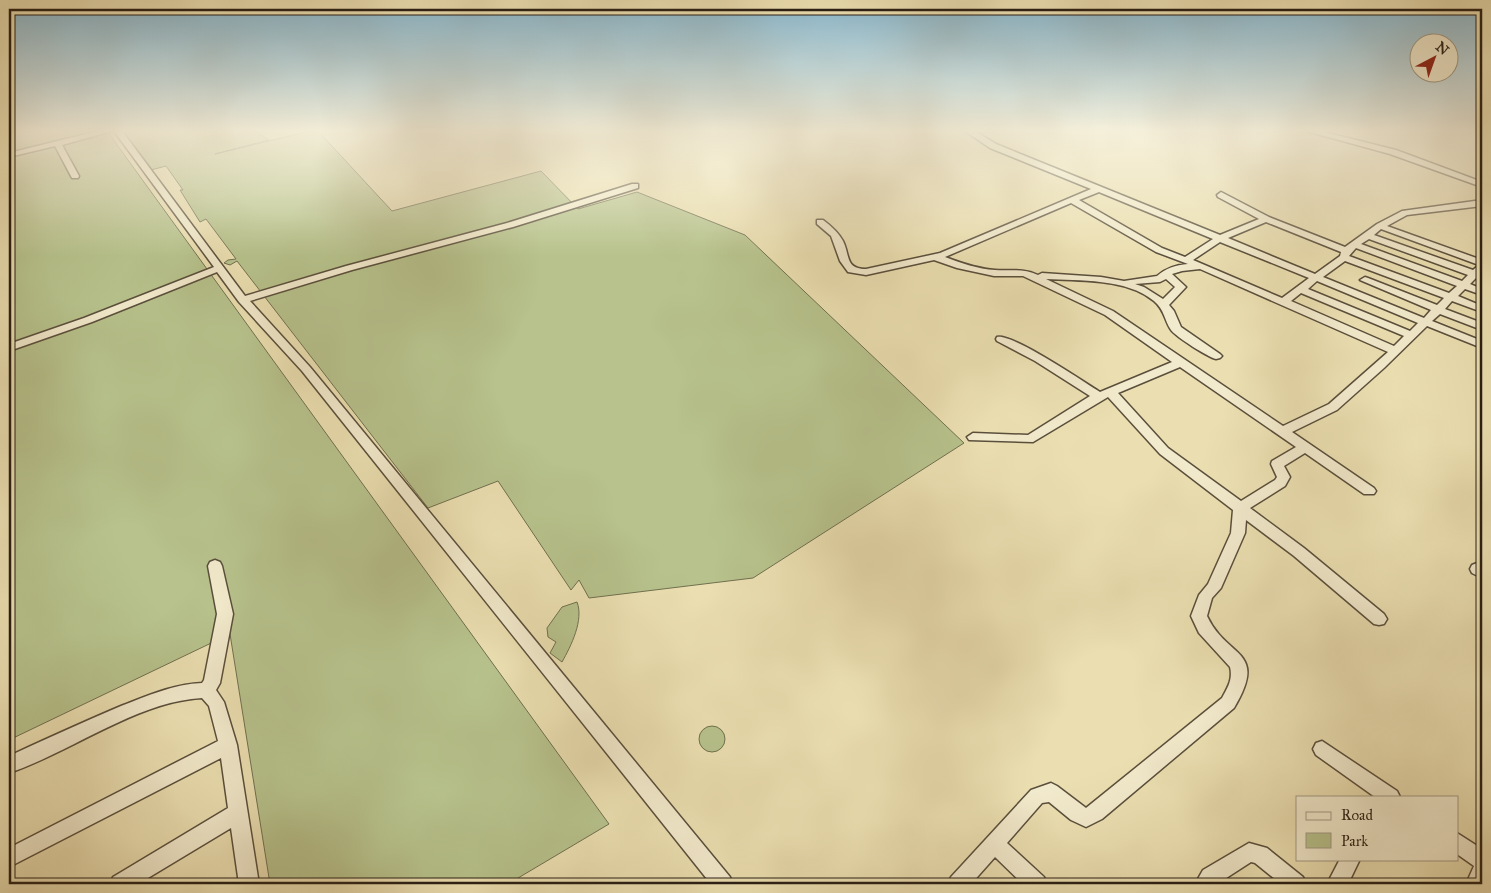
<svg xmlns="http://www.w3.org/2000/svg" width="1491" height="893" font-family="'IM FELL Great Primer',serif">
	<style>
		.green { fill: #b7c28c; stroke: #707050 }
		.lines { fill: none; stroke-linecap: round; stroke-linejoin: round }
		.minor-casing { stroke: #5a4f3c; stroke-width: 3 }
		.minor { fill: #f2eacc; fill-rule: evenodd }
	</style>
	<rect width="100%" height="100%" fill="#ebdfb1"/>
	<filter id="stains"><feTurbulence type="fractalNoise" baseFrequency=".004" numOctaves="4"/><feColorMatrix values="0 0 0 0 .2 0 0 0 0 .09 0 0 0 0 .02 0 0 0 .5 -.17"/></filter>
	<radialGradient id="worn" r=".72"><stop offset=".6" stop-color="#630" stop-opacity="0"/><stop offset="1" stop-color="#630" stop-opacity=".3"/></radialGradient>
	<!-- green -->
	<path class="green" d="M9,131H107L609,824L508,884H270L230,634L9,740Z
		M123,131H255L269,140L215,154L310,131H318L392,211L541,171L578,209L637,192L745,235L964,443L753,578L589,598L579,580L571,590L498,481L428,508L237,261L230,265L224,263L228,260L236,259L206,219L200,222L180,190H183L166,166L147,171Z
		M577,602C584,620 571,646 562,662L550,653L556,642L548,637L547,628L562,607Z
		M699 739a13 13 0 1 1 26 0a13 13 0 1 1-26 0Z"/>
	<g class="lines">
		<defs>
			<path id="minor" d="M98,131H112L62,145L79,176L78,178H72L55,146L9,157V153Z
				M114,131H122L245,296L346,266L507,223L632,184H638V188L513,227L352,270L250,301L310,367L730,877L733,884H711L302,371L239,302L217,272L92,322L9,351V344L84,318L214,267Z
				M965,131H975L996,144L1220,235L1259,219L1218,197L1217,195L1221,192L1269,217L1345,247L1377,224L1402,211L1482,200V206L1407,215L1387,226L1482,260V278H1476L1470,284L1482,289V295L1465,289L1458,296L1482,306V312L1452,301L1445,309L1482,323V330L1440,314L1432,321L1482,341V348L1427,326L1384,368L1337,410L1292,432L1374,488L1376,491L1374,494H1364L1305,453L1284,466L1290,477L1285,486L1250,508L1304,548L1384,614L1387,619L1384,624L1379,625L1374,624L1294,556L1246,520L1245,533L1221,588L1212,598L1207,616C1227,659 1269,649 1234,708L1102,819L1086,827L1071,820L1049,802L1042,803L1007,843L1044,877L1047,884H1023L995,857L971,884H948L951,877L1031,790L1051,783L1057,786L1086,808L1222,698C1228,687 1233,679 1230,667L1199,633L1191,616L1199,595L1208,584L1231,533L1233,510L1160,454L1108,397L1033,442L969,440L967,437L973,433L1028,435L1090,396L1035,361L997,341L996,339L997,337C1012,333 1084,382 1100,392L1172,362L1105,315L1023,276H994L957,268L934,260L866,275L848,272L840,261L831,236L817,224V220H823C831,226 838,232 843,241C850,255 845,269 866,269L940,253L1091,189L990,148ZM1099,192L1213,239L1185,257L1162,248L1079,200ZM1071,203L1156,252L1188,264C1175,265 1166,268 1157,276L1124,281L1101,277L1042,273L1038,275C1023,268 1010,271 995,270C978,269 961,263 945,257ZM1266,222L1341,252L1340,256L1315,274L1228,238ZM1381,229L1479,265L1473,270L1374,235ZM1369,239L1468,275L1462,281L1361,244ZM1220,242L1309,278L1282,298L1193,260ZM1356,248L1457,286L1449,293L1349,256ZM1345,261L1444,298L1437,305L1368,278L1365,277L1360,280L1431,310L1424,318L1323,277ZM1200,269L1388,352L1329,404L1283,426L1113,311L1046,279C1079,281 1126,278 1154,301C1165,310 1164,320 1171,330C1176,337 1208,357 1216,359L1220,358L1222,356L1220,354L1181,327L1174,311L1169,305L1186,287L1172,274L1182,271ZM1166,279L1175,287L1163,299L1144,287L1135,284L1160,282ZM1317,281L1418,323L1410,331L1308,289ZM1301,293L1404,336L1394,346L1291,301ZM1180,367L1296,447L1272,461L1271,464L1277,477L1275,480L1241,501L1168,448L1118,393Z
				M1306,131H1320L1396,150L1482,182V187L1390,154Z
				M215,560L220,562L222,566L233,614L220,683L216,690L224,702L237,745L259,884H239L231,828L138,884H110L113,877L228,808L221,758L9,867V848L218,741L209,706L202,698C138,701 69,753 9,773V756C46,739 83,722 121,706C147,696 174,684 202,683L204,680L217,614L208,566L210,562Z
				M1477,563L1482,565V578L1472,573L1470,569L1472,565Z
				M1322,741L1397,791L1400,797H1375L1316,755L1313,749L1316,743Z
				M1457,833L1482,849V884H1466L1474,866L1457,854Z
				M1249,843L1267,848L1303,877L1306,884H1281L1255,863L1251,862L1217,884H1195L1203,870Z
				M1340,859H1360L1348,884H1327Z"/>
		</defs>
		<!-- minor casing -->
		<use href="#minor" class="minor-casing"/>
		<!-- minor -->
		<use href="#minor" class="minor"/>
	</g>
	<!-- sky -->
	<linearGradient id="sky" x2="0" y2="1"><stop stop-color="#88b8cf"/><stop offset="0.51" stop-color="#f6f1dc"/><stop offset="1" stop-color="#f6f1dc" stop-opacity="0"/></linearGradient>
	<rect width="1491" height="256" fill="url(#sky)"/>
	<!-- margin -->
	<rect width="1491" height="893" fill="none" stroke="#ebdfb1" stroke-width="30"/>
	<rect x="10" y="10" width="1471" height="873" fill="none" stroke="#291f15" stroke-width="2.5"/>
	<rect x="15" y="15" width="1461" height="863" fill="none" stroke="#291f15"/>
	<!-- legend -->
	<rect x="1296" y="796" width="162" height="65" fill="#f2eacc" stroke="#a29983"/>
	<rect x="1306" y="812" width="25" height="8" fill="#f2eacc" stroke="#a29983"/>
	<text x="1341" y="820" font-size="15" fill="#291f15">Road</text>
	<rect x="1306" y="833" width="25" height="15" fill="#b7c28c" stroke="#a29983"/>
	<text x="1341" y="846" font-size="15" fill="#291f15">Park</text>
	<!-- north arrow -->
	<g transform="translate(1434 58) rotate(41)"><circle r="24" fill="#f2eacc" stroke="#a29983"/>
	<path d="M0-4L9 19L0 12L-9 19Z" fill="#8f2418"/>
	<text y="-8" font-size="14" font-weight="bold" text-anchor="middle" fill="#291f15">N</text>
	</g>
	<rect width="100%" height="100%" filter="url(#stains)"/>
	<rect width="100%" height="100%" fill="url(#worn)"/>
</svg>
